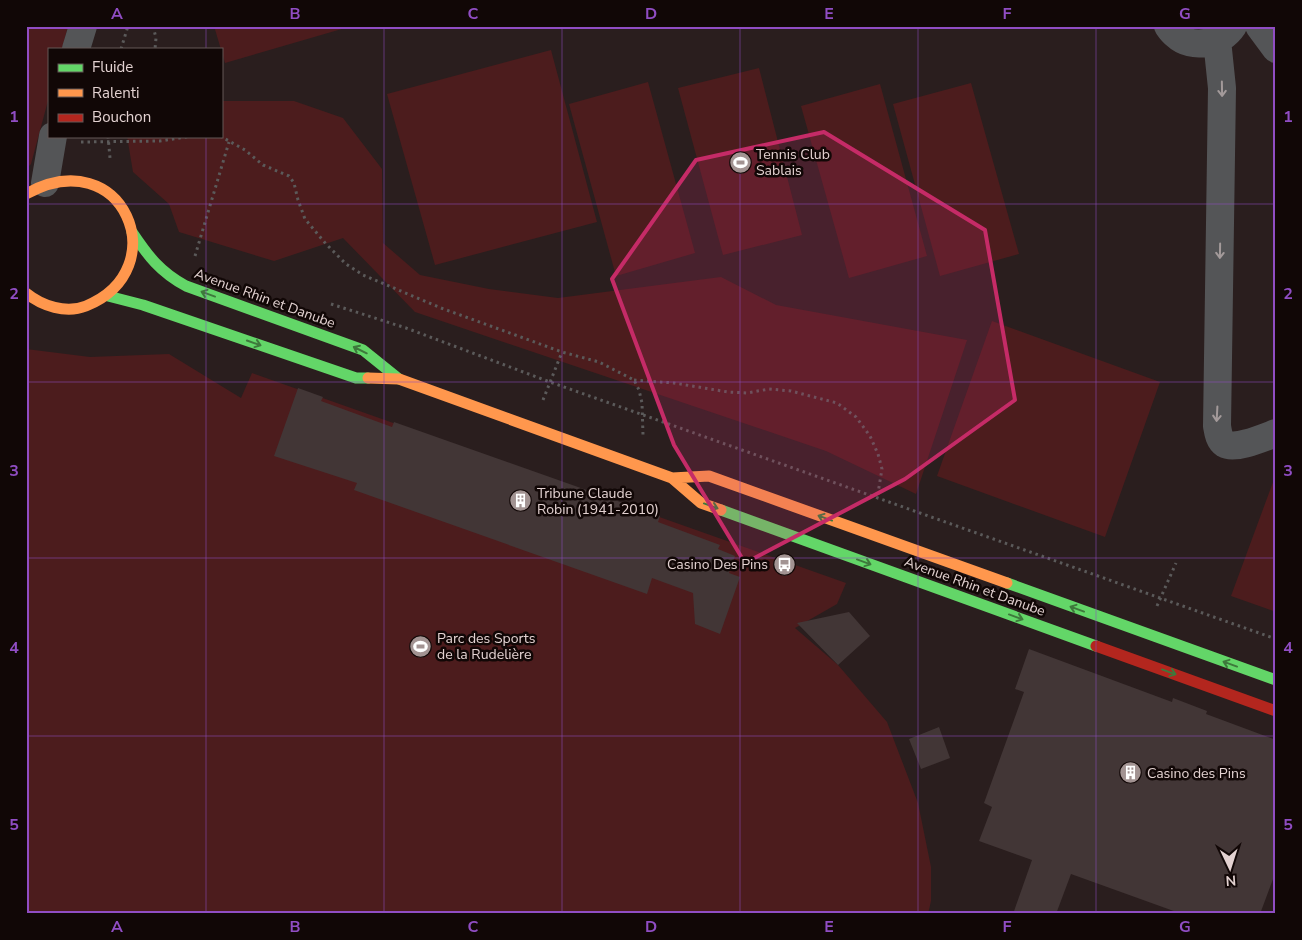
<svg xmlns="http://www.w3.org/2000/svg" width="1302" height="940" font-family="'Nunito Sans',sans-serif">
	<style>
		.green { fill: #4c1c1d }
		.building { fill: #423636 }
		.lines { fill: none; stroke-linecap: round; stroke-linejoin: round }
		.path { stroke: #5b5a5a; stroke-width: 3; stroke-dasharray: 2.5 4; stroke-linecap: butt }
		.street { stroke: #545557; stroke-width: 28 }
		.fast { stroke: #63d668; stroke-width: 11 }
		.slow { stroke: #ff974d; stroke-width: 11 }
		.jam { stroke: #b3261e; stroke-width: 11 }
		.oneway { stroke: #a39a9a }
		.oneway2 { stroke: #3e793c }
		.marked { fill: #c52b67; fill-opacity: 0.2; stroke: #c52b67; stroke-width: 4; stroke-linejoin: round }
		.grid { fill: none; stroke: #904dc3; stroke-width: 1; stroke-opacity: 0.55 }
		.labels { text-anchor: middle; stroke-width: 5; stroke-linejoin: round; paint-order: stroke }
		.poi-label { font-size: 14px; fill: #e3d2d1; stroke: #110706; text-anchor: start }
		.street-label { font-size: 14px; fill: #e3d2d1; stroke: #110706 }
		.neatline { fill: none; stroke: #904dc3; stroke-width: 2 }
		.grid-label { font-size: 16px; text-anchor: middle; font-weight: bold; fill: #904dc3 }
	</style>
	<rect width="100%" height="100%" fill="#2a1e1e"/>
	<!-- green -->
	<path class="green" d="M26,26H68L62,49H49V97L31,164L26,169Z
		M214,26H352L225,63Z
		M551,50L597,222L435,265L387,94Z
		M759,68L802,235L723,255L678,88Z
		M648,82L695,253L616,276L569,104Z
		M971,83L1019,254L940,276L893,104Z
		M880,84L927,256L849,278L801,106Z
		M221,101H294L343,118L382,169L383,243L420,275L489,289L558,298L721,277L776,305L967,340L916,494L826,451L415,312L343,238L274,261L179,232L169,204L133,172L127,136H221Z
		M992,321L1160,382L1105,537L937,476Z
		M26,349L90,357L169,354L241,398L252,373L846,583L837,604L795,628L838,665L887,722L918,803L931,867V901L928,914H26Z
		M1276,474V612L1231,596Z"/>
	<!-- building -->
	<path class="building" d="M298,388L323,397L321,401L351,412L392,427L394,422L660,516L658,522L720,545L718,549L735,556L729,573L740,577L720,634L695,624L693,593L652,578L647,594L354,490L357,483L274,456Z
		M849,612L870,636L838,665L797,623Z
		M1029,649L1172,702L1173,698L1207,711L1206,714L1276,740V871L1260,914H1182L1071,874L1056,914H1013L1032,860L979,841L992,807L984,803L1024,692L1015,689Z
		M939,727L950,758L921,769L909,739Z"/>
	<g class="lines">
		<!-- path -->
		<path class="path" d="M153,26L156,38L155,49
			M121,49L128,26
			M108,136L110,158
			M220,136L245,150L263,165L289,176L294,183L298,200L305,219L326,244L346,264L363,275L441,308L562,352L599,362L634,380L639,390L642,403L643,435
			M81,142L160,141L193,136
			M195,256L229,142
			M331,304L406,328L550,382L1276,639
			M634,380L674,383L728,392L747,393L769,389L791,391L837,403L856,417L870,436L878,454L882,469L877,499
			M543,400L562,352
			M1157,606L1176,563"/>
		<!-- street -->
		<path class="street" d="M1168,26C1170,29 1173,33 1176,35C1192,50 1221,44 1233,26
			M1259,26L1276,49
			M1217,40L1222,88L1217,426C1218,432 1219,440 1225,444C1235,450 1265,437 1276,433
			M76,49L83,26
			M45,183L53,136"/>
		<!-- fast -->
		<path class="fast" d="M132,232C148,256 160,272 186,286L363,350L399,379
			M108,296L143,305L356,378H368
			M721,510L1096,646
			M1007,583L1276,680"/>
		<!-- slow -->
		<path class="slow" d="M26,194C123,140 177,269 86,306C66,314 42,306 26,293
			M368,378L399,379L672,478L701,503L721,510
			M672,478L709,476L1007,583"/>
		<!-- jam -->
		<path class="jam" d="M1096,646L1276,711"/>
	</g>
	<!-- one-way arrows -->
	<defs><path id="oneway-shaft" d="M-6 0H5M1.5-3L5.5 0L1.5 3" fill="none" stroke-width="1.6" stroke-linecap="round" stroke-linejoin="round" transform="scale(1.25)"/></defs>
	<g class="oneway">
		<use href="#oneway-shaft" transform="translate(1222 89) rotate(89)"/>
		<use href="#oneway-shaft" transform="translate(1220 251) rotate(91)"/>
		<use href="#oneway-shaft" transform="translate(1217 414) rotate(93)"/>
	</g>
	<g class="oneway2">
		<use href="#oneway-shaft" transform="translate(208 294) rotate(-160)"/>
		<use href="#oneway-shaft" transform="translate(254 343) rotate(19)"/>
		<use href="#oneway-shaft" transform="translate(360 350) rotate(-154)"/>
		<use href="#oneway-shaft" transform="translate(711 506) rotate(20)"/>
		<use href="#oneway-shaft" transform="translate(825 518) rotate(-160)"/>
		<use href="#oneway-shaft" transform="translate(864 562) rotate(20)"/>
		<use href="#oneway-shaft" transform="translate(1077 609) rotate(-160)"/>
		<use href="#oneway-shaft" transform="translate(1016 617) rotate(20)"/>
		<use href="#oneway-shaft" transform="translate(1230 664) rotate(-160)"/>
		<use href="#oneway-shaft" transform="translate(1169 672) rotate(20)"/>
	</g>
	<!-- marked area -->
	<path class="marked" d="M824,132L985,230L1015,400L905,479L745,563L674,445L612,279L696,160Z"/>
	<!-- grid -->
	<path class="grid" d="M206,26V49M384,26V914M562,26V914M740,26V914M918,26V914M1096,26V914M206,136V914M26,204H1276M26,382H1276M26,558H1276M26,736H1276"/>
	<!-- icons -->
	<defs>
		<symbol id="stadium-disc" viewBox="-11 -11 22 22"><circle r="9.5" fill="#a29392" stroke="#110706"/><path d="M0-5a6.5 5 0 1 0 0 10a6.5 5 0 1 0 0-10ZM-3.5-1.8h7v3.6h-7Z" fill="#fff"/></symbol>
		<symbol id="building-disc" viewBox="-11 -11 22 22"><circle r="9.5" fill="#a29392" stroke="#110706"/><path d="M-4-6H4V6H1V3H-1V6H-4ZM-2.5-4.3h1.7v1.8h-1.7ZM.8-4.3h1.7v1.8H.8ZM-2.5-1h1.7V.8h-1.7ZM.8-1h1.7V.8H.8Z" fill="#fff"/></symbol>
		<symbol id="bus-disc" viewBox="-11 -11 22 22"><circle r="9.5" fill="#a29392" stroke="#110706"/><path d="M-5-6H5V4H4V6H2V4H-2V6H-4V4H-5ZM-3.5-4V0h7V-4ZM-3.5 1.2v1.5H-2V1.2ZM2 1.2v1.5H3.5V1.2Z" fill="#fff"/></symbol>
	</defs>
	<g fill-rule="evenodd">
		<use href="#stadium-disc" x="728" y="150" width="25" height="25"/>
		<use href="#building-disc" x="508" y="488" width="25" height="25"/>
		<use href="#bus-disc" x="772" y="552" width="25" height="25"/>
		<use href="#stadium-disc" x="408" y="634" width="25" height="25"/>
		<use href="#building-disc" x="1118" y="760" width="25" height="25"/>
	</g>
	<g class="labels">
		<!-- poi labels -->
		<g class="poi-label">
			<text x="756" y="159">Tennis Club<tspan x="756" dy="16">Sablais</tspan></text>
			<text x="537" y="498">Tribune Claude<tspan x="537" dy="16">Robin (1941-2010)</tspan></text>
			<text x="768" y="569" text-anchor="end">Casino Des Pins</text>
			<text x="437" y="643">Parc des Sports<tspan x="437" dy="16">de la Rudelière</tspan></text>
			<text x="1147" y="778">Casino des Pins</text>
		</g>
		<!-- street labels -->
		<g class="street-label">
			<text transform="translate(265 298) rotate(20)" y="5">Avenue Rhin et Danube</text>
			<text transform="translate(975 586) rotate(20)" y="5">Avenue Rhin et Danube</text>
		</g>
	</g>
	<!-- border -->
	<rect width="1302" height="940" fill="none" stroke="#110706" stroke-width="55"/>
	<!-- legend -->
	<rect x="48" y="48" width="175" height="90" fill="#110706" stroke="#655857"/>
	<rect x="58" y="64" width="25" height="8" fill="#63d668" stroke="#655857"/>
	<text x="92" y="72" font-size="15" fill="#e3d2d1">Fluide</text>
	<rect x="58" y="89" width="25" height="8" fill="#ff974d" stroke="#655857"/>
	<text x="92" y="98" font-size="15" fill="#e3d2d1">Ralenti</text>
	<rect x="58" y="114" width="25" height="8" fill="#b3261e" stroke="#655857"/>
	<text x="92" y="122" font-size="15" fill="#e3d2d1">Bouchon</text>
	<!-- north arrow -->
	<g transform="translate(1230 868) rotate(176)" stroke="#110706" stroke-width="4" paint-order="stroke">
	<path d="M0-4L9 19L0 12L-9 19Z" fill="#e3d2d1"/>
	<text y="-8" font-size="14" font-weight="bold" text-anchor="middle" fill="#e3d2d1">N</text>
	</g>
	<rect x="28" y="28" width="1246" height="884" class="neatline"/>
	<g class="grid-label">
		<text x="117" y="19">A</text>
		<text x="295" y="19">B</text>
		<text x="473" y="19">C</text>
		<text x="651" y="19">D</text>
		<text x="829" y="19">E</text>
		<text x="1007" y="19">F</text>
		<text x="1185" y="19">G</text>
		<text x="14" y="122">1</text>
		<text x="1288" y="122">1</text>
		<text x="14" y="299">2</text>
		<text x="1288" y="299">2</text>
		<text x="14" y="476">3</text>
		<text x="1288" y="476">3</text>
		<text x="14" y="653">4</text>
		<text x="1288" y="653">4</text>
		<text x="14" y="830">5</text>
		<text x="1288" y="830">5</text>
		<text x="117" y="932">A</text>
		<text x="295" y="932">B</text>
		<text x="473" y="932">C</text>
		<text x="651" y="932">D</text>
		<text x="829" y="932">E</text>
		<text x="1007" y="932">F</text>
		<text x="1185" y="932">G</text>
	</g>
</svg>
